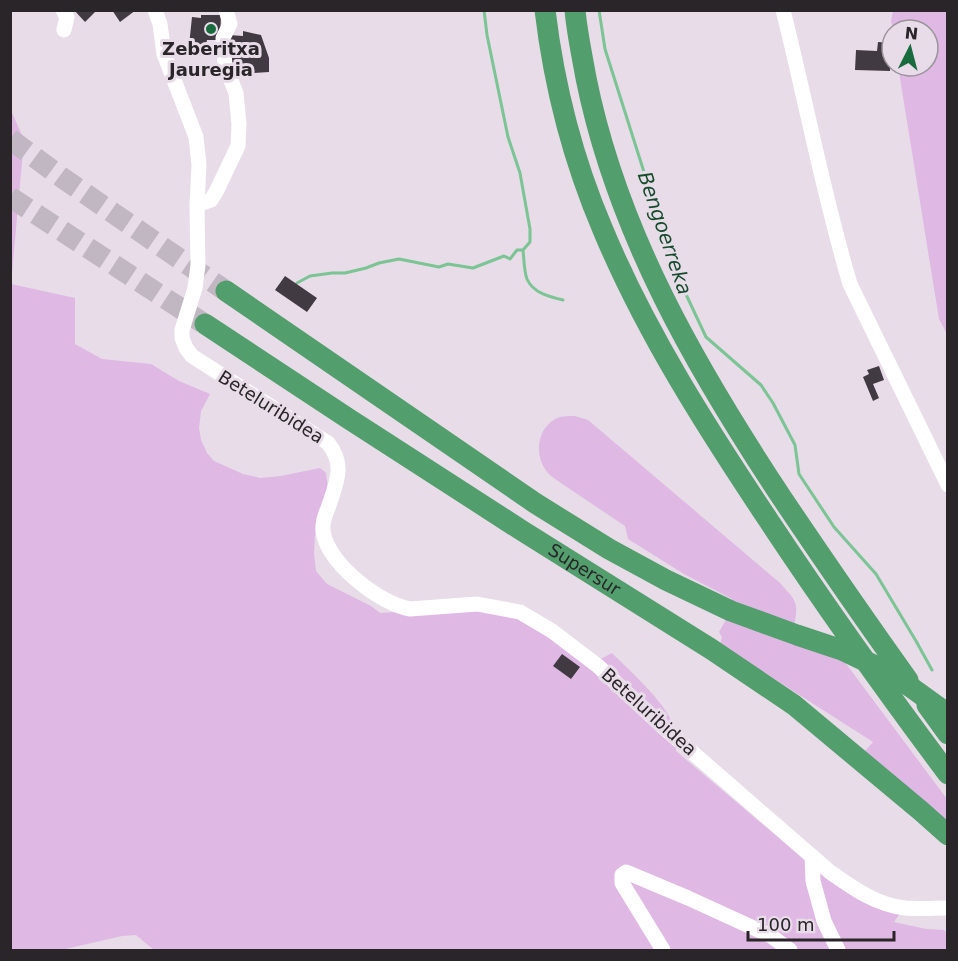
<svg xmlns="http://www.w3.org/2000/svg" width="958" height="961" font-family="'DejaVu Sans',sans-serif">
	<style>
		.green { fill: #dfb8e4 }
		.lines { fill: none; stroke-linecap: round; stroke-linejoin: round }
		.stream { stroke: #7bc493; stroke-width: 3 }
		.building { fill: #423a43 }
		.highway-tunnel { stroke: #c1b7c2; stroke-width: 21; stroke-dasharray: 21 10; stroke-linecap: butt }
		.minor { stroke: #fff; stroke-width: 15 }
		.highway { stroke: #529e6d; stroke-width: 21 }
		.poi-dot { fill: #176b3d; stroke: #e7dce8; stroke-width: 2 }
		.labels { text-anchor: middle; stroke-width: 6; stroke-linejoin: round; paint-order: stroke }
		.poi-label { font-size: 18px; font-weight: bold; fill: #292529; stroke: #e7dce8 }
		.street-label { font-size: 18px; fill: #292529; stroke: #e7dce8 }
		.water-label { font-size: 20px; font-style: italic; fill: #154c2c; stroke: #e7dce8 }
	</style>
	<rect width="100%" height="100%" fill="#e7dce8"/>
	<!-- green -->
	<path class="green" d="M893,11H947V334L939,319L898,66H928V30H893L891,21Z
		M10,108L24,140L11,284L75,298V344L102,359L151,364L179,381L210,394L201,411L199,428L201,440L207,453L214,461L243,474L260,478L281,476L320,468L326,473L328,489L326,507L315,535L314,553L316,571L327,584L371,606L380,613L465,608L510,614L595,662L612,653C632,673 669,705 676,732C678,738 676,745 676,751L807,862L857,899L901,912L894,922L926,929L944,930L947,933V950H154L136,935L122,936L61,950H11Z
		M575,416L588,420L780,583C796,601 799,601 794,626L841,657L947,799V823L865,751L873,742L720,644L722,637L719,632L728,616L732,599L684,574L628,539L625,526L555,479C551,476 547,473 545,469C533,451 539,424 560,417C564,416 570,416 575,416Z"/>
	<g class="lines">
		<!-- stream -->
		<path class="stream" d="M484,10L487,35L508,137L520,173L530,229V242L523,250C524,259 524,271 527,279C533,293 550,297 563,300
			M599,10L605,49L676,273L706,337L761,385L773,403L795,445L799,474L834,527L876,574L916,641L932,670
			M297,283L310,276L332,273H345L366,268L379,263L399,259L439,267L448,264L473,268L504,256L510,259L517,250H523"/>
	</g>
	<!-- building -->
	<path class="building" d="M74,10H97L85,22Z
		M112,10H136L120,22Z
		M201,15H221L220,40H207L204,56L188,55L192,17L201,18Z
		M243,31L261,35L269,58V72L240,74V63L228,62L229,35L243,36Z
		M878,42L891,43L890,71L855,70L856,50L877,51Z
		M285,276L317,298L307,312L275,290Z
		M879,366L884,380L873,384L879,398L873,401L863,377L869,374L867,370Z
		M562,654L580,667L571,679L553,666Z"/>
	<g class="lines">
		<!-- highway-tunnel -->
		<path class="highway-tunnel" d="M10,139L64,179L226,291
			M10,197L203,323"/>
		<!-- minor -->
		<path class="minor" d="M63,10L67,17L64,30
			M155,10L160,24L164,54L196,137L199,165L197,205L198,265L195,288L182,330V338L186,348L192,356L328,443C346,465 336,484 328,508C325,515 322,523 323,531C327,563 380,604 410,609L477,604L520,612L552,631L598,666L662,726L830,872C853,888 876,905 905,908C919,909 934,908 948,908
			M783,10C806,101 823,194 850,284L948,485
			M197,205L211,200L216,192L238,146L239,124L236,93L225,65L223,38L230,24L226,10
			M812,856L813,881L824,921L838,950
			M663,950L622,883V875L626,872L688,898L771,936L790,950"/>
		<!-- highway -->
		<g class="highway">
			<path d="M545,10C554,85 573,160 603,230C646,333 707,428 769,521C826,607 886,691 948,774"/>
			<path d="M575,10C577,33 582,55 586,78C617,232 696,368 782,498C823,559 865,620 908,680"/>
			<path d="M226,291L535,503L609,549L666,580L731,611L797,635L842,650L884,670L912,688L948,714"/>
			<path id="s1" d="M205,324L349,419L521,530L711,649L794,705L921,811L948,835"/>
			<path d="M927,705L948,734"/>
		</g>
	</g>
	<!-- markers -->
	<circle class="poi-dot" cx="211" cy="29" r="6"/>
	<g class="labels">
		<!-- poi labels -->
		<g class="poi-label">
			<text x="211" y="55">Zeberitxa<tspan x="211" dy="21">Jauregia</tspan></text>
		</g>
		<!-- street labels -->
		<g class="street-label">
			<text transform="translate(271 407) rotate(32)" y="6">Beteluribidea</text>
			<text dy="6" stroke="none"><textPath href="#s1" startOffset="452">Supersur</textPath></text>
			<text transform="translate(649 712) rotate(42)" y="6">Beteluribidea</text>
		</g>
		<!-- water labels -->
		<g class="water-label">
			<text transform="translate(665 233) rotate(71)" y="7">Bengoerreka</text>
		</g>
	</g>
	<!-- border -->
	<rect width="958" height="961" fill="none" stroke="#292529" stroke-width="24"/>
	<!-- north arrow -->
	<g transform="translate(910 48) rotate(6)"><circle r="28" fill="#e7dce8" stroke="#9b939c" stroke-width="1.5"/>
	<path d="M0-4.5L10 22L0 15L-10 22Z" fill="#176b3d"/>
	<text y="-9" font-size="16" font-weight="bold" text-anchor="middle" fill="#292529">N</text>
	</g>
	<!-- scale -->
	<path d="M748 931v9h146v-9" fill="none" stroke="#292529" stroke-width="3"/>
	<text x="757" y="931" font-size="18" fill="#292529" stroke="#e7dce8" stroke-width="4.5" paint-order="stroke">100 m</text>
</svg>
